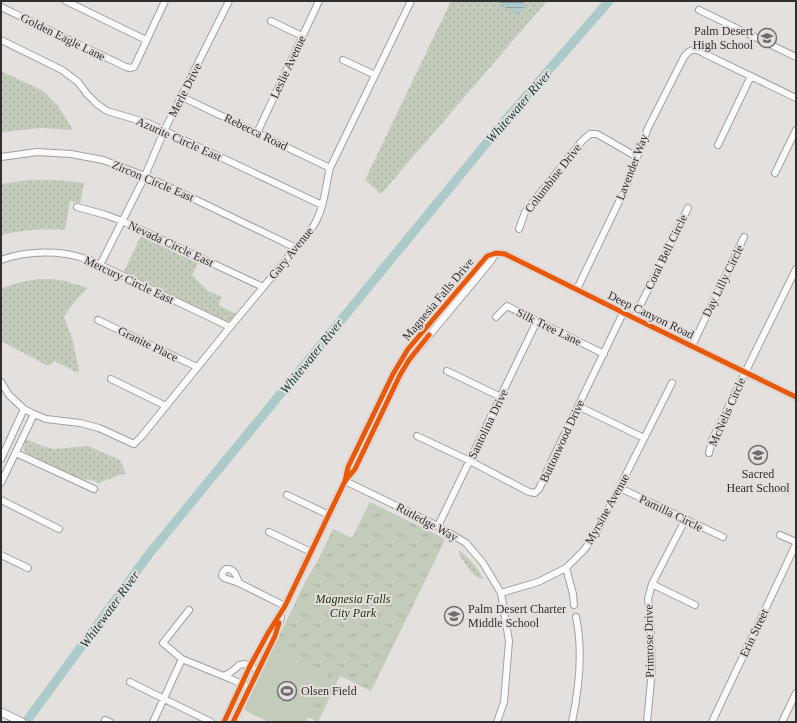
<svg xmlns="http://www.w3.org/2000/svg" width="797" height="723" font-family="Georgia,serif">
	<style>
		.grass { fill: url(#grass-dots) }
		.park { fill: url(#park-tufts) }
		.pitch { fill: #c3cbbb }
		.water { fill: url(#water-rules) }
		.lines { fill: none; stroke-linecap: round; stroke-linejoin: round }
		.river { stroke: #abcac9; stroke-width: 9 }
		.minor-casing { stroke: #a2a09f; stroke-width: 8 }
		.major-casing { stroke: #a2a09f; stroke-width: 9 }
		.minor { stroke: #fbfafa; stroke-width: 6 }
		.major { stroke: #fbfafa; stroke-width: 7 }
		.cycleway-casing { stroke: #e4dfdd; stroke-width: 8 }
		.cycleway { stroke: #e8590c; stroke-width: 5 }
		.labels { text-anchor: middle; stroke-width: 4; stroke-linejoin: round; paint-order: stroke }
		.poi-label { font-size: 12px; fill: #32302f; stroke: #e4dfdd; text-anchor: start }
		.street-label { font-size: 12px; fill: #32302f; stroke: #e4dfdd }
		.park-label { font-size: 12px; font-style: italic; fill: #183305; stroke: #e4dfdd }
		.water-label { font-size: 13px; font-style: italic; fill: #0e3a3a; stroke: #e4dfdd }
	</style>
	<defs>
		<pattern id="grass-dots" width="8" height="8" patternUnits="userSpaceOnUse"><rect width="8" height="8" fill="#c3cbbb"/><path d="M2 2h.1M6 6h.1" fill="none" stroke="#a8afa1" stroke-width="1.8" stroke-linecap="round"/></pattern>
		<pattern id="park-tufts" width="24" height="20" patternUnits="userSpaceOnUse"><rect width="24" height="20" fill="#c3cbbb"/><path d="M3 7l-1-3M5 7V3M7 7l1-3M15 17l-1-3M17 17v-4M19 17l1-3" fill="none" stroke="#a8afa1"/></pattern>
		<pattern id="water-rules" width="6" height="5" patternUnits="userSpaceOnUse"><rect width="6" height="5" fill="#abcac9"/><path d="M0 2.5h6" fill="none" stroke="#8ca4a4"/></pattern>
	</defs>
	<rect width="100%" height="100%" fill="#e3e0de"/>
	<!-- grass -->
	<path class="grass" d="M451,1H547L381,194L365,180Z
		M1,71L43,91L58,106L73,130L41,128L1,132Z
		M29,180H57L84,183L80,203L70,201L65,230C43,228 23,230 1,235V184Z
		M141,236L198,263L192,275L208,291L222,297L218,305L236,314L230,321L227,323L123,273Z
		M39,279H52L65,281L88,288C78,297 71,305 64,317L72,338L79,370L78,373L55,361L48,366L1,341V289C13,283 26,281 39,279Z
		M26,439L42,446L54,449L88,446L120,460L126,474H122L99,483L95,481L79,478L26,453L23,449Z
		M459,550C468,558 479,568 483,579C472,577 466,564 460,556L459,553Z"/>
	<!-- park -->
	<path class="park" d="M370,502L441,537L445,540L371,691L340,676L318,722L308,717L305,722H269L246,711L245,708L305,582L317,562L333,529L352,538Z"/>
	<!-- pitch -->
	<path class="pitch" d="M281,647L329,675L305,722H269L246,711L245,708L273,650Z"/>
	<!-- water -->
	<path class="water" d="M499,1H524C527,21 506,11 499,1Z"/>
	<g class="lines">
		<!-- river -->
		<path class="river" d="M26,722L149,554L507,118L609,1"/>
		<defs>
			<path id="minor" d="M66,1L146,40
				M1,7L126,67L130,68L134,67L136,63L165,1
				M699,10L796,57
				M271,21L302,36
				M1,40L62,70L78,82L87,94L97,104L107,111L148,123L322,205
				M343,60L375,75
				M182,97L330,168
				M257,133L319,1
				M718,145L751,76
				M1,157L37,152L71,154L103,160L145,176L188,196L296,248
				M775,173L796,130
				M77,207L106,215L122,221L263,287
				M519,229L525,212L582,141L590,134H597L637,157
				M1,260C21,253 44,251 66,254C74,255 82,258 90,260L230,327
				M100,265L145,176L164,131L229,1
				M577,289L626,187L648,128L684,57C690,48 696,48 705,54L796,98
				M496,317L507,306L604,354
				M634,318L688,208
				M98,320L197,367
				M692,346L744,237
				M447,371L501,397
				M111,379L166,406
				M1,382L9,395L24,409L34,414L46,419L80,423L99,428L134,444L141,437L230,327L310,231C313,227 316,222 318,217C325,203 326,183 330,168L411,1
				M578,406L644,438
				M417,436L470,461L529,492L535,493L539,489L554,456L623,313
				M16,453L94,489
				M709,453L712,440L796,269
				M1,459L24,409
				M345,481L348,467L393,374L408,349L487,256L496,253L505,254L634,318L796,397
				M345,481L438,526L466,543L483,563L501,593L509,641L504,702L497,722
				M1,483L34,414
				M620,488L723,537
				M287,495L329,515
				M1,500L59,529
				M438,526L537,321
				M269,532L311,552
				M780,535L796,542
				M1,555L28,568
				M566,568L573,594L574,605
				M239,583L224,578L222,575L223,572L226,569C235,568 236,576 239,583L285,606
				M652,584L695,605
				M501,593L538,582L566,568L584,550L593,538L600,526L672,383
				M189,610L163,643L182,659L231,679L250,688
				M224,676C230,673 235,670 239,665L245,664L253,668
				M130,682L211,722
				M105,720L110,722
				M153,722L182,659
				M224,722L250,666L268,633L285,606L345,481L355,469L400,375L409,360L491,261L496,253
				M233,722L275,636L281,617
				M572,722C579,689 583,650 576,617
				M647,722L652,670L650,612L648,599L652,584L685,520
				M712,722L796,544
				M782,722L796,693"/>
			<path id="major" d="M1,712L22,722"/>
		</defs>
		<!-- minor casing -->
		<use href="#minor" class="minor-casing"/>
		<!-- major casing -->
		<use href="#major" class="major-casing"/>
		<!-- minor -->
		<use href="#minor" class="minor"/>
		<!-- major -->
		<use href="#major" class="major"/>
		<defs>
			<path id="cycleway" d="M345,481L348,467L393,374L408,349L487,256L496,253L505,254L634,318L796,397
				M224,722L250,666L268,633L285,606L345,481L355,469L400,375L409,360L429,335
				M233,722L275,636L279,623"/>
		</defs>
		<!-- cycleway casing -->
		<use href="#cycleway" class="cycleway-casing"/>
		<!-- cycleway -->
		<use href="#cycleway" class="cycleway"/>
	</g>
	<!-- icons -->
	<defs>
		<symbol id="school-ring" viewBox="-11 -11 22 22"><circle r="9.5" fill="#e4dfdd" stroke="#706e6c" stroke-width="1.5"/><path d="M0-5L7-2L0 1L-7-2ZM-4 1L0 2.5L4 1V4Q0 6-4 4Z" fill="#706e6c"/></symbol>
		<symbol id="stadium-ring" viewBox="-11 -11 22 22"><circle r="9.5" fill="#e4dfdd" stroke="#706e6c" stroke-width="1.5"/><path d="M0-5a6.5 5 0 1 0 0 10a6.5 5 0 1 0 0-10ZM-3.5-1.8h7v3.6h-7Z" fill="#706e6c"/></symbol>
	</defs>
	<g fill-rule="evenodd">
		<use href="#school-ring" x="756" y="27" width="22" height="22"/>
		<use href="#school-ring" x="747" y="444" width="22" height="22"/>
		<use href="#school-ring" x="443" y="605" width="22" height="22"/>
		<use href="#stadium-ring" x="276" y="680" width="22" height="22"/>
	</g>
	<g class="labels">
		<!-- poi labels -->
		<g class="poi-label">
			<text x="753" y="35" text-anchor="end">Palm Desert<tspan x="753" dy="14">High School</tspan></text>
			<text x="758" y="478" text-anchor="middle">Sacred<tspan x="758" dy="14">Heart School</tspan></text>
			<text x="468" y="613">Palm Desert Charter<tspan x="468" dy="14">Middle School</tspan></text>
			<text x="301" y="695">Olsen Field</text>
		</g>
		<!-- street labels -->
		<g class="street-label">
			<text transform="translate(63 37) rotate(26)" y="4">Golden Eagle Lane</text>
			<text transform="translate(288 67) rotate(-65)" y="4">Leslie Avenue</text>
			<text transform="translate(185 90) rotate(-63)" y="4">Merle Drive</text>
			<text transform="translate(256 132) rotate(26)" y="4">Rebecca Road</text>
			<text transform="translate(179 139) rotate(24)" y="4">Azurite Circle East</text>
			<text transform="translate(632 167) rotate(-69)" y="4">Lavender Way</text>
			<text transform="translate(553 178) rotate(-52)" y="4">Columbine Drive</text>
			<text transform="translate(153 181) rotate(23)" y="4">Zircon Circle East</text>
			<text transform="translate(171 244) rotate(25)" y="4">Nevada Circle East</text>
			<text transform="translate(666 252) rotate(-64)" y="4">Coral Bell Circle</text>
			<text transform="translate(291 253) rotate(-51)" y="4">Gary Avenue</text>
			<text transform="translate(129 280) rotate(25)" y="4">Mercury Circle East</text>
			<text transform="translate(723 281) rotate(-64)" y="4">Day Lilly Circle</text>
			<text transform="translate(438 299) rotate(-50)" y="4">Magnesia Falls Drive</text>
			<text transform="translate(651 315) rotate(26)" y="4">Deep Canyon Road</text>
			<text transform="translate(549 327) rotate(26)" y="4">Silk Tree Lane</text>
			<text transform="translate(148 344) rotate(26)" y="4">Granite Place</text>
			<text transform="translate(727 412) rotate(-66)" y="4">McNelis Circle</text>
			<text transform="translate(488 424) rotate(-64)" y="4">Santolina Drive</text>
			<text transform="translate(562 441) rotate(-65)" y="4">Buttonwood Drive</text>
			<text transform="translate(607 509) rotate(-61)" y="4">Myrsine Avenue</text>
			<text transform="translate(671 513) rotate(26)" y="4">Pamilla Circle</text>
			<text transform="translate(427 522) rotate(28)" y="4">Rutledge Way</text>
			<text transform="translate(754 633) rotate(-65)" y="4">Erin Street</text>
			<text transform="translate(649 641) rotate(-91)" y="4">Primrose Drive</text>
		</g>
		<!-- park labels -->
		<g class="park-label">
			<text x="353" y="603">Magnesia Falls<tspan x="353" dy="14">City Park</tspan></text>
		</g>
		<!-- water labels -->
		<g class="water-label">
			<text transform="translate(518 106) rotate(-49)" y="5">Whitewater River</text>
			<text transform="translate(311 356) rotate(-51)" y="5">Whitewater River</text>
			<text transform="translate(109 609) rotate(-54)" y="5">Whitewater River</text>
		</g>
	</g>
	<!-- border -->
	<rect width="797" height="723" fill="none" stroke="#32302f" stroke-width="4"/>
</svg>
